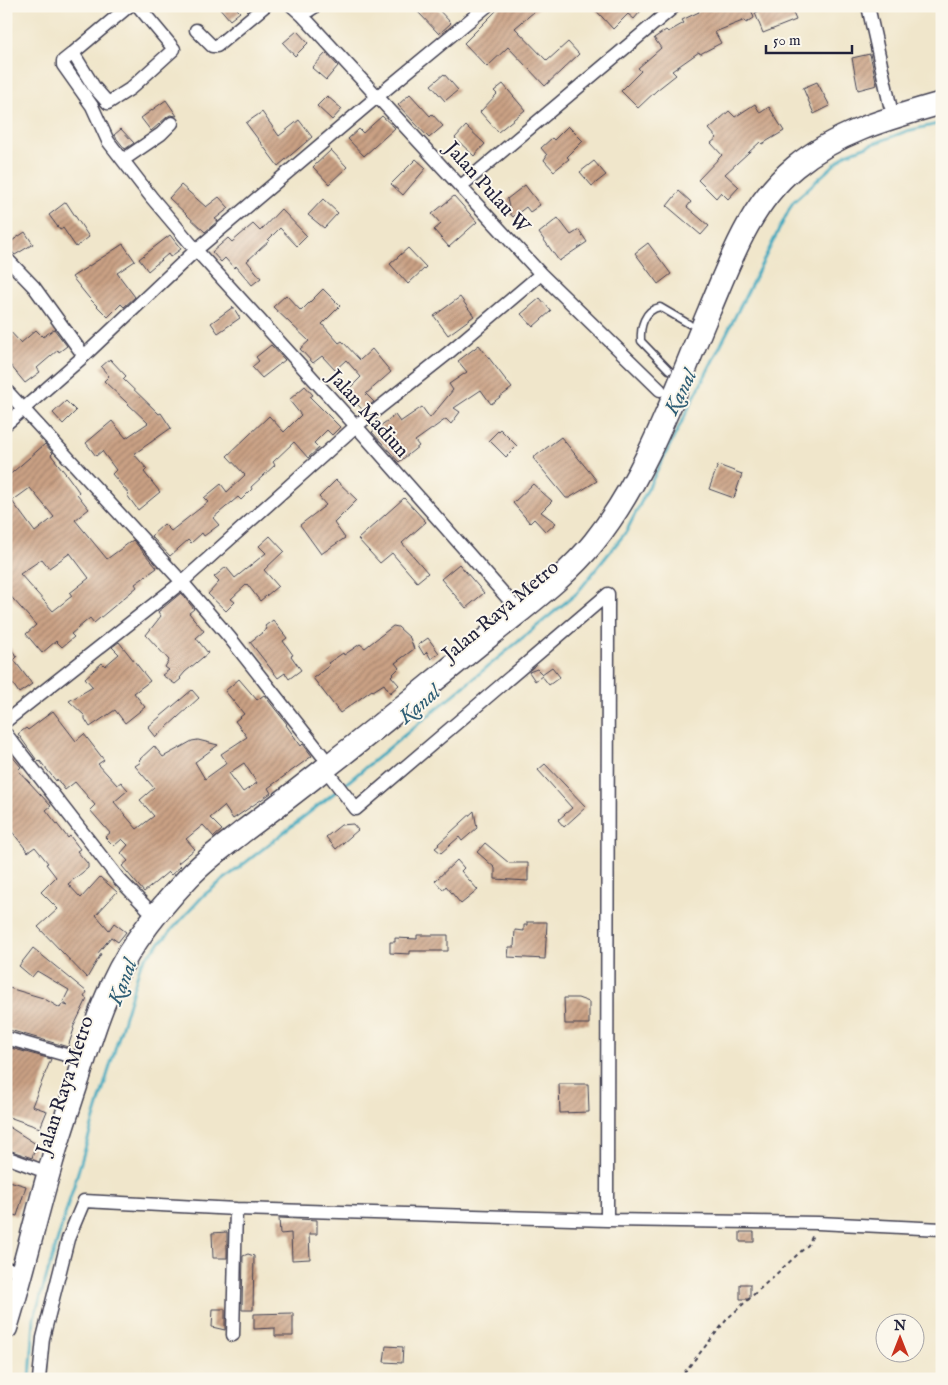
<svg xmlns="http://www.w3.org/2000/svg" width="948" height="1385" font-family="'IM FELL English',serif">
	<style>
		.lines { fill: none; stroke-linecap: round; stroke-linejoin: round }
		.stream { stroke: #3ea8be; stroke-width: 3 }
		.building { fill: url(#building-hatch); fill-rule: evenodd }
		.lane-casing { stroke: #413f51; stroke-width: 9 }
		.street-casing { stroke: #413f51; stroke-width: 15 }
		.highway-casing { stroke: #413f51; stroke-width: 25 }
		.path { stroke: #413f51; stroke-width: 2; stroke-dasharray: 4 4; stroke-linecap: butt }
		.lane { stroke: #fff; stroke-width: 6 }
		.street { stroke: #fff; stroke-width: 12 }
		.highway { stroke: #fff; stroke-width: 22 }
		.labels { text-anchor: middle; stroke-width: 4; stroke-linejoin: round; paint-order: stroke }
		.street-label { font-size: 20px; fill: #22223b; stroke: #fbf7ec }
		.water-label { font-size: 21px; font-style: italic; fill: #2f5e76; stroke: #fbf7ec }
	</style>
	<defs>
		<pattern id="building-hatch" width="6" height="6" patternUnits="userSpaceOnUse" patternTransform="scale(1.25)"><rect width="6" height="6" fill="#caa184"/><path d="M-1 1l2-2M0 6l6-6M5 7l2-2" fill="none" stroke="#a4836d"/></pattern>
	</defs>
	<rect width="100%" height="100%" fill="#fbf7ec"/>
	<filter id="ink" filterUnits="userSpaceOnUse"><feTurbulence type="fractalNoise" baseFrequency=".02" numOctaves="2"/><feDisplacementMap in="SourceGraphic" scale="10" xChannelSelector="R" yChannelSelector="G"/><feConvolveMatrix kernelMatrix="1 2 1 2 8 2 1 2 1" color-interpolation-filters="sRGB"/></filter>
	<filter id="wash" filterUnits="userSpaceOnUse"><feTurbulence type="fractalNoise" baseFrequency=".0096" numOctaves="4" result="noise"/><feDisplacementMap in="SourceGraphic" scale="20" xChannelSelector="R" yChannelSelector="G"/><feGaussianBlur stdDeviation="1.12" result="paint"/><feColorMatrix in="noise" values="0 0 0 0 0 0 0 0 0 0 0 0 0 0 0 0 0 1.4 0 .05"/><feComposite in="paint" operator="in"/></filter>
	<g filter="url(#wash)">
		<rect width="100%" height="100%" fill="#f0e6cb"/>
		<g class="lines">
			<!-- stream -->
			<path class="stream" d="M343,786L577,593L626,532L793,202L846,154L907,131L942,123
				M30,1379L34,1318L141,963L204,895L338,790"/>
		</g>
		<g id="blocks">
			<!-- building -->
			<path class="building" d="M218,6H234L240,12L230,20Z
				M424,6H435L451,23L439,34L418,12Z
				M501,6H541L515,28L547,61L568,42L579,54L545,86L508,47L487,67L464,43Z
				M592,6H645L634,19L628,14L613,29Z
				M696,6H708L710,10L722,6H750L754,18L746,23L745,20L715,32L721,43L700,54L699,52L672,71L676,75L657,90L638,108L621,91L641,71L638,68L661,48L654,38L666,30L668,32L684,23L682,20L699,12Z
				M770,6H790L796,20L763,33L755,13Z
				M297,31L308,43L295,56L283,43Z
				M326,53L338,66L326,80L312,68Z
				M870,54L877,85L858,90L852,58Z
				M444,74L458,90L445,101L431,85Z
				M817,82L830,106L814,114L803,88Z
				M503,84L525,110L498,132L480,112L497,94L494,91Z
				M410,94L430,116L432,114L443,126L429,138L398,105Z
				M327,96L342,109L332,120L317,106Z
				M166,100L177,116L170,115L167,117L151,131L141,118Z
				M755,104L760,113L769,107L784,131L762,144L760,142L725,174L739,187L728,199L721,192L716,198L698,180L722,155L711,143L717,138L709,129L729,111L735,117Z
				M262,112L279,136L299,120L312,137L278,166L246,123Z
				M382,116L395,128L364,156L348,139L359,129L363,133Z
				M466,126L485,144L474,156L455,138Z
				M568,126L583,141L567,157L569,159L554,171L544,160L547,155L541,148L552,138L554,140Z
				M121,129L134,143L125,149L114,135Z
				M331,150L347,167L329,184L313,167Z
				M416,159L426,168L403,195L391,184Z
				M594,161L606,175L592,186L580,172Z
				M181,185L206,207L219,197L229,208L215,219L218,221L205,232L169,198Z
				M525,185L540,205L530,212L526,207L513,217L507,210L509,207L507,199Z
				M679,191L691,202L687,207L709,226L701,235L667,206Z
				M454,196L477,222L449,247L434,230L441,224L432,214Z
				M323,199L338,213L324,228L308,215Z
				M66,202L89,237L76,247L63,228L60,230L49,215Z
				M281,209L307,236L297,246L280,228L268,240L269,241L247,261L261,278L252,285L236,266L234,268L225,258L221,262L212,252L228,238L232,242L253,224L260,231Z
				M558,218L571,235L579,230L587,242L559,261L539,233Z
				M25,232L33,244L15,255L6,245Z
				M170,235L181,249L170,257L168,254L148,271L139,259Z
				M648,243L671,274L658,284L635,253Z
				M123,244L135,261L117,273L135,297L124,307L121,304L108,317L89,298L72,277Z
				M408,248L426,267L408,284L390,264Z
				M323,289L340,306L322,324L339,343L342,341L360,360L372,349L391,372L366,394L374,402L363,410L357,404L356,406L344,394L361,377L346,360L335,370L322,356L313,363L300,349L309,341L273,307L286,295L301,311Z
				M460,297L474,316L448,335L434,316Z
				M540,298L551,311L533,327L521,314Z
				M233,307L240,318L218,333L211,323Z
				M6,327L21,343L36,330L43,337L54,329L67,346L59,352L58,350L37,368L40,372L25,383L6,360Z
				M271,345L285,360L262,378L252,367L259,361L256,357Z
				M479,345L512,388L491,404L481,390L454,408L460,412L451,424L446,419L415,441L419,446L399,462L372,432L395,415L400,422L422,407L430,418L453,390L449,384L467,372L458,361Z
				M110,359L126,376L123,379L159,414L161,413L171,428L134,454L147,469L144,472L160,492L138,510L127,495L129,494L112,474L116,470L102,451L96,456L86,443L112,421L126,438L148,423L104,381L109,376L101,367Z
				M305,386L313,395L310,397L340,427L332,435L327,430L314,443L319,448L308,458L294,442L273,462L275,465L251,487L252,489L241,500L238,497L213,518L219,525L204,536L202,533L191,543L188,540L170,556L151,536L164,524L171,531L208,502L204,498L221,484L227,492L245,475L227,456L269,416L284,432L301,415L289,400Z
				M66,401L76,411L63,424L53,413Z
				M500,429L517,446L506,457L489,440Z
				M561,437L597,481L569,498H566L533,458Z
				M45,444L53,453L51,455L69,478L79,492L77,494L89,509L75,520L107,559L133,540L157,568L135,584L137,587L94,623L90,618L71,634L74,637L62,647L56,641L42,653L26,634L36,625L6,591V478ZM30,488L54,517L35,532L12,501ZM70,553L89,578L70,593L72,596L53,611L20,574L42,559L49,568Z
				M718,465L742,474L734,498L709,489Z
				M336,480L357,500L334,523L345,538L321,554L300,525L326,505L319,497Z
				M533,484L552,501L541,512L556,523L546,532L534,519L530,523L513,503Z
				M404,498L426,522L402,543L428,573L417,582L392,553L380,563L358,539Z
				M270,536L284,551L264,570L278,586L260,601L247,584L231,599L235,602L226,611L208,594L219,582L214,577L226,567L235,578L266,553L259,546Z
				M459,564L484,593L466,608L441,579Z
				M181,593L194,609L189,613L204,631L196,638L208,653L185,672L180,678L181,679L175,684L162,675L169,670L165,667L169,660L146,635L161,616L158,612Z
				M273,620L287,638L283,641L293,655L291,656L301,670L289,679L285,673L278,678L250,642L267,629L265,626Z
				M393,626L398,627L410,638L414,649L395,663L399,668L391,676L399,685L390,693L384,684L373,691L372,690L340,713L313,678L330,665L328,663L343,653L344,655L360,644L365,648Z
				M428,638L439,653L431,659L427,652L424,655L418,645Z
				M6,642L17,657L14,660L32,684L19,693L13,684L6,689Z
				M119,642L150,681L134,693L145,707L125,723L115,710L90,727L85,719V716L69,701L93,687L85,678L102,663L105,666L119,654L112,647Z
				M552,667L560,677L549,685L542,676L535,681L529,672L537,669L542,674Z
				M239,679L257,700L264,695L287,724L286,725L301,746L303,744L312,756L268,788L271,793L233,819L224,806L210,818L222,830L214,837L203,825L186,839L195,849L178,863L181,866L171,875L168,872L144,892L122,866L128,861L121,853L128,845L122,839L114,846L105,837L110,833L90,810L95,805L75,782L65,790L57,779L56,781L40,761L39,762L36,759L18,734L26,728L28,730L53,711L76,741L84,734L104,760L98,764L117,785L121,782L128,790L114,802L137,829L154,816L140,800L154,788L135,766L141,762L139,760L154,746L163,757L192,741L198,740L218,745L195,762L205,779L227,763L221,754L247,737L235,721L244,714L225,691ZM244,763L257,783L243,792L229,773Z
				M192,690L199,698L156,737L148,727Z
				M6,749L21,767L18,770L51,806L46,810L68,838L70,836L80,849L77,851L88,864V868L68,884L81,898L100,877L117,892L96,915L109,930L114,923L126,932L118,942L111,937L98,953L101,954L87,978L38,927L58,909L41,892L56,877L46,864L48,863L35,847L28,852L10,829L6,833Z
				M545,764L586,807L564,827L558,820L572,808L538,770Z
				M474,811L477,828L462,841L459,837L441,853L435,848L439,845L438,844Z
				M353,824L358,830L336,849L326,837L341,825Z
				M485,843L509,863H528V881L495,879V868L477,852Z
				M457,860L464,868L461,871L478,890L461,904L446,886L443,890L435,881Z
				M527,922H547L545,959L508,957L509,947H514L515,930L524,931V925H527Z
				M417,935H448V951H410V954L390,953V942H395V938L417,939Z
				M33,948L87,992L84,997L87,999L73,1028L74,1029L68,1047L6,1029V1006L9,988L43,998L60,1008L62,1004L68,1006L63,1002L69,990L37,971L32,977L19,966Z
				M564,998H578L589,1002V1024H565Z
				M7,1047L51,1059L32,1106L47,1111L40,1128L6,1116Z
				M559,1084H588L589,1112L560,1113Z
				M6,1125L36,1144L32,1158L6,1149Z
				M6,1180L26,1186L17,1216L6,1213Z
				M279,1218L317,1220V1234H309L310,1259L292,1260L291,1233L280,1234Z
				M227,1232V1258H213L212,1233Z
				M740,1232H754V1242H740Z
				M248,1254L254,1256L253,1310H242L243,1256Z
				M740,1284H750V1299H740Z
				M213,1309H225V1330L212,1327Z
				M293,1313V1336H275V1328L254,1329V1314Z
				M386,1346L403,1347L402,1363L384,1362Z"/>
		</g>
	</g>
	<g filter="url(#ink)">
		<use href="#blocks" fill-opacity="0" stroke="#413f51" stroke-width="1"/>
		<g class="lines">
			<defs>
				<path id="lane" d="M669,370L641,341C640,327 644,310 660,307L689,324"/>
				<path id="street" d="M129,6L73,53L94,87L108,103L130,89L174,49L138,6
					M292,6L302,15L541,274L660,390
					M868,6L890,105
					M302,15L316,6
					M196,30L212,46H217L265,6
					M73,53L63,61V65L92,106L108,141L152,198L196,250L356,426L511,602
					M123,160L161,134L172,123
					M461,186L675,6
					M6,258L34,287L84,356
					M6,390L182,582L230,638L322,755
					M6,424L84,356L196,250L378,96L487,6
					M6,721L182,582L356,426L447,354L541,274
					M6,734L119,879L147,908
					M325,769L356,809L608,594
					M6,1038L73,1057
					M6,1157L38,1169
					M236,1209L607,1220L818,1223L942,1229
					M607,1220L608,594
					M6,1268L10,1269
					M39,1379L43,1338L68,1239L84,1201L236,1209L233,1335"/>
				<path id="highway" d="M6,1328C23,1274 35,1219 51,1165C59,1136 69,1108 78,1080C93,1031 108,981 138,939C153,917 171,896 189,877C206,859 226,845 245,830C273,809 301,788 328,766C384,723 437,678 492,634C527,605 566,577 594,542C647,476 676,389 709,311C731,259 750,204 795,167C837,132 890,118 942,103"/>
			</defs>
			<!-- lane casing -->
			<use href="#lane" class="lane-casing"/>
			<!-- street casing -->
			<use href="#street" class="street-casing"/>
			<!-- highway casing -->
			<use href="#highway" class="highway-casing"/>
			<!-- path -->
			<path class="path" d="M679,1379L728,1318L808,1245L813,1235"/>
			<!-- lane -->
			<use href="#lane" class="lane"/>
			<!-- street -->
			<use href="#street" class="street"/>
			<!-- highway -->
			<use href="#highway" class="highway"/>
		</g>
	</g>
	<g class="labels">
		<!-- street labels -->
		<g class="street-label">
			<text transform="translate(488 187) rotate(48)" y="7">Jalan Pulau W</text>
			<text transform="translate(369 413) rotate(48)" y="7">Jalan Madiun</text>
			<text transform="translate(500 610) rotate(-40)" y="7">Jalan Raya Metro</text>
			<text transform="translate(64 1085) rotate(-72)" y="7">Jalan Raya Metro</text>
		</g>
		<!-- water labels -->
		<g class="water-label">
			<text transform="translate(680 392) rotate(-63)" y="7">Kanal</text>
			<text transform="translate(419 704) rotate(-40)" y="7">Kanal</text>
			<text transform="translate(122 982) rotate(-69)" y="7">Kanal</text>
		</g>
	</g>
	<!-- margin -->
	<rect width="948" height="1385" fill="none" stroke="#fbf7ec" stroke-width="25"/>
	<!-- north arrow -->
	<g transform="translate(900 1338)"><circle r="24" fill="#fbf7ec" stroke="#a4a2a5"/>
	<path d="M0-4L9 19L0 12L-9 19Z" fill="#c8321e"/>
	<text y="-8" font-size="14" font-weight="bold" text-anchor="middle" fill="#22223b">N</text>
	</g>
	<!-- scale -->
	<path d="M766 45v8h86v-8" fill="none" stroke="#22223b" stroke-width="2.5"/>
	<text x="773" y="45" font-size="15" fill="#22223b" stroke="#fbf7ec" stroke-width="4" paint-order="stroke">50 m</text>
</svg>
